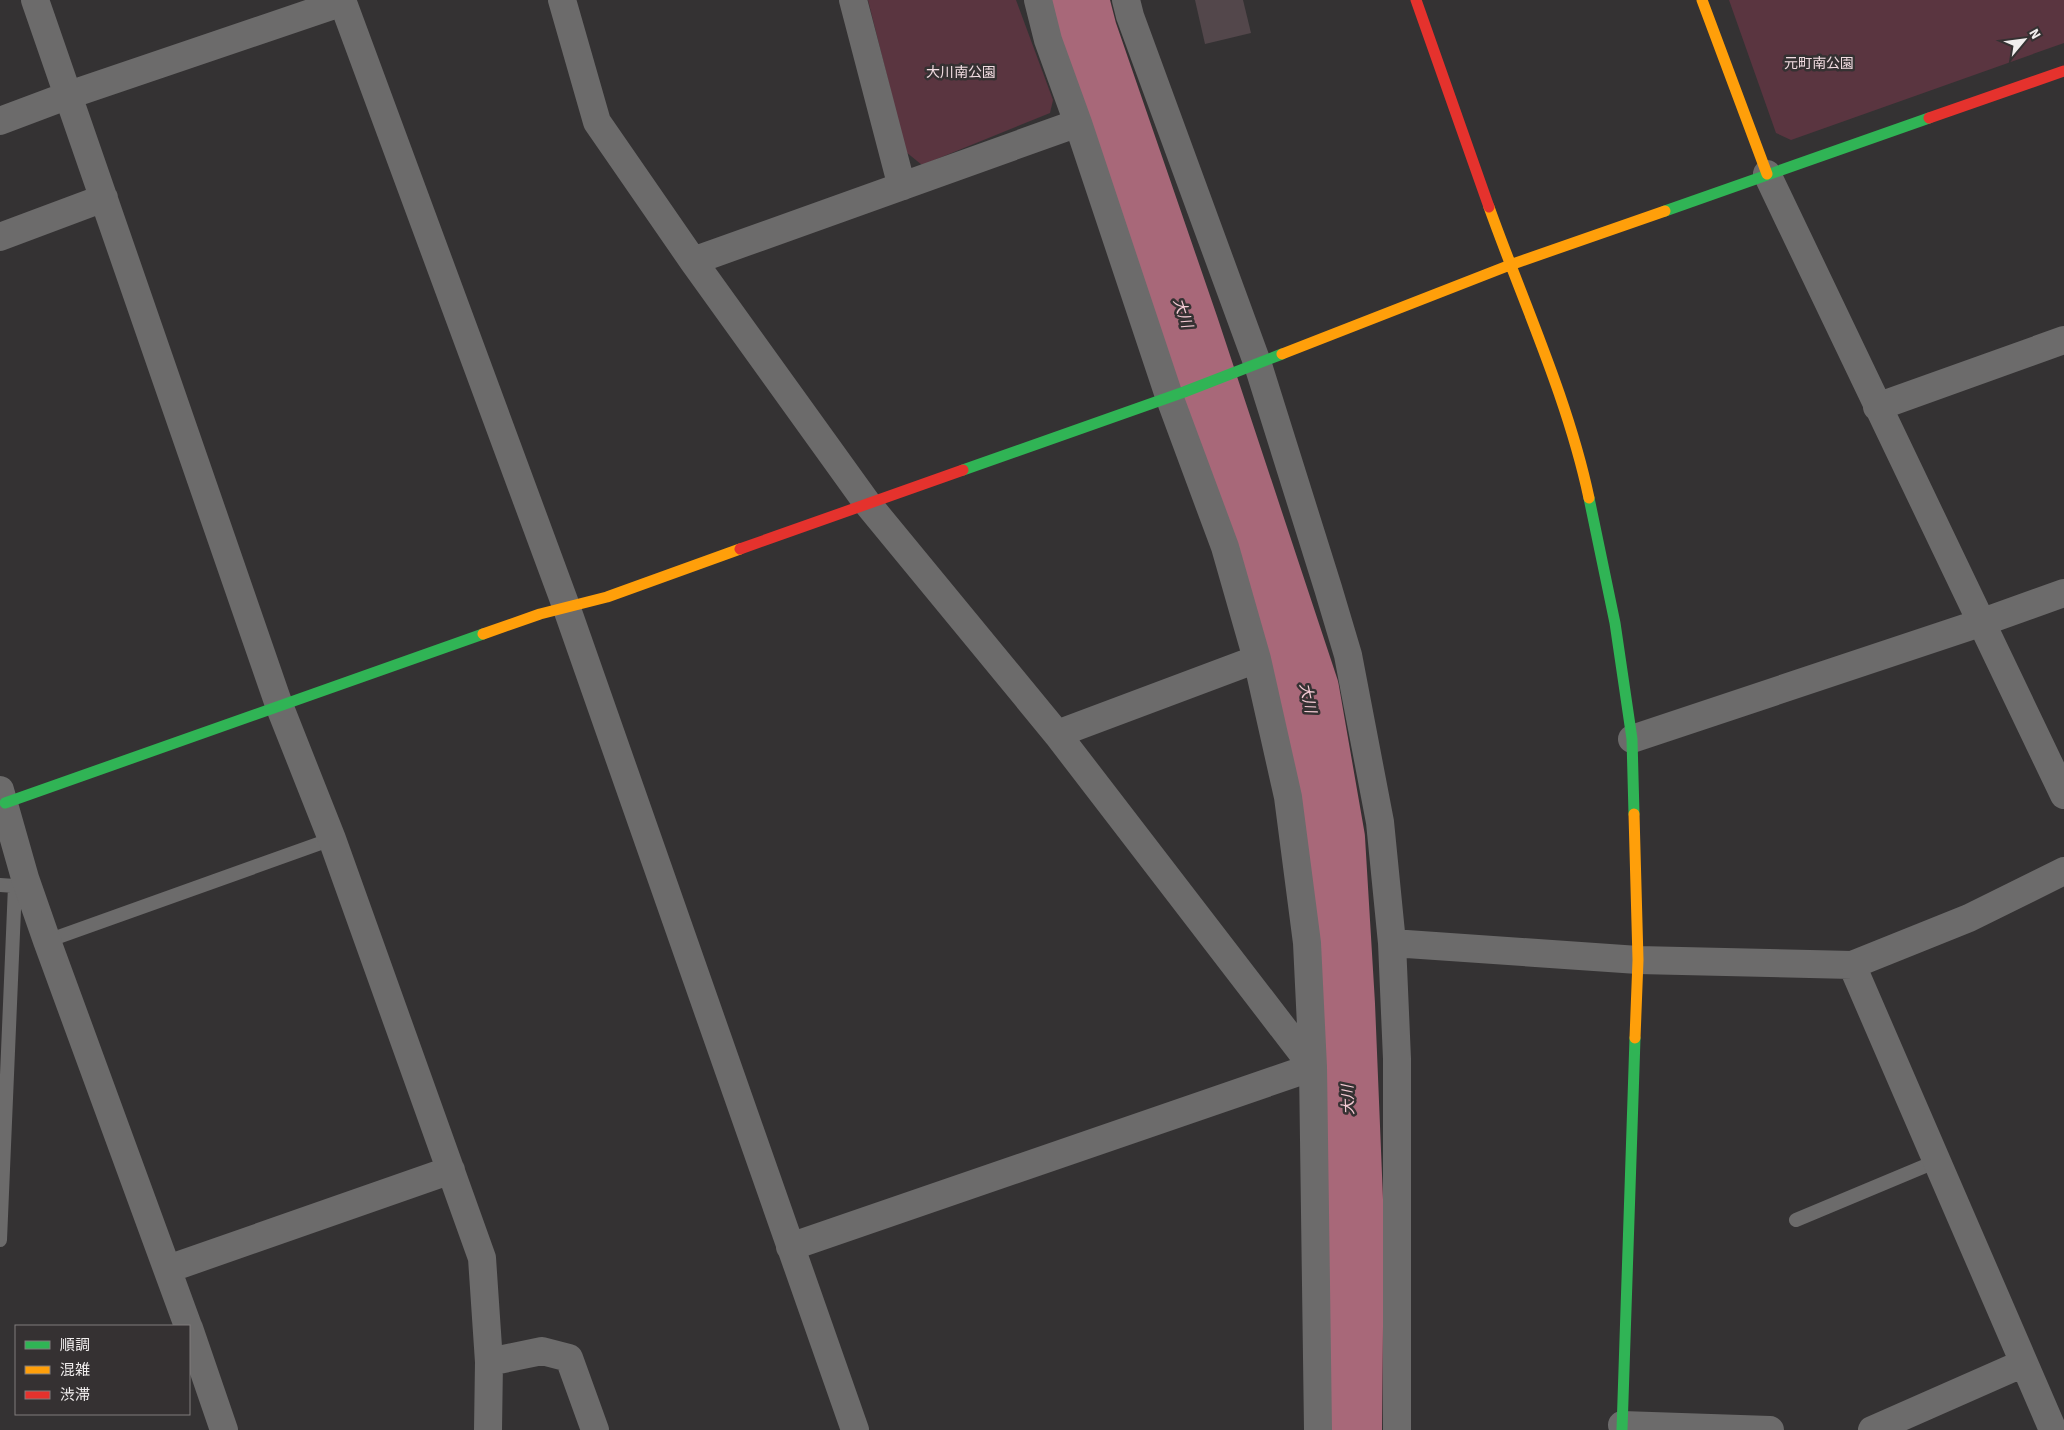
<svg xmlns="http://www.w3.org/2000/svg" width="2064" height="1430" font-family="'Source Sans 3','Noto Sans JP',sans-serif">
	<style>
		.green { fill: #5a3540 }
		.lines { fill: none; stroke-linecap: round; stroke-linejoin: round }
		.river { stroke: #a86879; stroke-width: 62 }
		.building { fill: #53474b }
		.lane { stroke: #6c6b6b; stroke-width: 14 }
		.street { stroke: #6c6b6b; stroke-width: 28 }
		.fast { stroke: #30b455; stroke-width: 11 }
		.slow { stroke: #ff9f0a; stroke-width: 11 }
		.jam { stroke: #e5322d; stroke-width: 11 }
		.labels { text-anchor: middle; stroke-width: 5; stroke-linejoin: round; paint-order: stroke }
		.park-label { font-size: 14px; fill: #f1dce1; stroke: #353132 }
		.water-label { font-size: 15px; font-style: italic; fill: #f5cbd5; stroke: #353132 }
	</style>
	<rect width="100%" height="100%" fill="#343233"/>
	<!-- green -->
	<path class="green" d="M868,0H1016L1053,100L1050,113L922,165L906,152Z
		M1729,0H2064V43L1791,140L1776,133Z"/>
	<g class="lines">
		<!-- river -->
		<path class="river" d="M1078,0L1086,31L1188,327L1308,689L1334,838L1344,1004L1353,1224L1351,1430"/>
	</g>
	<!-- building -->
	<path class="building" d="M1195,0H1243L1251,33L1205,44Z"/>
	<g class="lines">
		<!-- lane -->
		<path class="lane" d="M0,885L15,886
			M47,941L332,839
			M1796,1220L1937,1161
			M0,1240L15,886L24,879"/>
		<!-- street -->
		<path class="street" d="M35,0L279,705L332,839L482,1258L489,1362L488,1430
			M342,0L566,606L855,1430
			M562,0L597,122L693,261L867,503L1057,734L1313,1067L790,1247
			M853,0L898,172L903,186
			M1038,0L1048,40L1078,123L1169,396L1225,547L1257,659L1288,797L1307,943L1313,1067L1318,1430
			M1126,0L1130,16L1258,365L1328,588L1348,655L1380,822L1392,943L1397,1059V1430
			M0,121L69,95L343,2
			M1767,174L2064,795
			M0,237L104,198
			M693,261L1078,123
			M1877,407L2064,340
			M1057,734L1257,659
			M1632,739L1980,623L2064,593
			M0,790L25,878L47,941L188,1326
			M1392,943L1638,960L1852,965L1969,918L2064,871
			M1852,965L2053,1430
			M168,1269L451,1170
			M189,1328L224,1430
			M489,1362L542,1351L569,1358L595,1430
			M1622,1425L1770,1430
			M1872,1430L2024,1363"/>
		<!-- fast -->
		<path class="fast" d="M1665,211L1929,118
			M963,470L1184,392L1282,354
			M1589,498L1615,623L1632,739L1634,814
			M5,803L483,634
			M1622,1430L1635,1038"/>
		<!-- slow -->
		<path class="slow" d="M1702,0L1767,174
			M1489,207C1523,302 1568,399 1589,498
			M1282,354L1510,265L1665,211
			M483,634L540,614L607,597L740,549
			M1634,814L1638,960L1635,1038"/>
		<!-- jam -->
		<path class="jam" d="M1416,0L1489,207
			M1929,118L2064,71
			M740,549L963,470"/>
	</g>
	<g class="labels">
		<!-- park labels -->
		<g class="park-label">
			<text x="1819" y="68">元町南公園</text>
			<text x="961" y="77">大川南公園</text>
		</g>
		<!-- water labels -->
		<g class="water-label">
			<text transform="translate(1183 313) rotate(72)" y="5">大川</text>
			<text transform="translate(1308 698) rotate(78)" y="5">大川</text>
			<text transform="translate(1348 1100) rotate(-92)" y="5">大川</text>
		</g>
	</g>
	<!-- legend -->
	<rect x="15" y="1325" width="175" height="90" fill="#353132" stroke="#807d7d"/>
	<rect x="25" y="1341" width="25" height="8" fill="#30b455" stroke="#807d7d"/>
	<text x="60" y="1350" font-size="15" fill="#f1eeee">順調</text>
	<rect x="25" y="1366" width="25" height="8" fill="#ff9f0a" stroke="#807d7d"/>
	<text x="60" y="1375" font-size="15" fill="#f1eeee">混雑</text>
	<rect x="25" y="1391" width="25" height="8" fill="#e5322d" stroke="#807d7d"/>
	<text x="60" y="1400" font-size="15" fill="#f1eeee">渋滞</text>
	<!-- north arrow -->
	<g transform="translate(2024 40) rotate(61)" stroke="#353132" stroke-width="4" paint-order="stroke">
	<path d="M0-4L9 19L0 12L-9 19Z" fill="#f1eeee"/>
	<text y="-8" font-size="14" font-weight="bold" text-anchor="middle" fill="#f1eeee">N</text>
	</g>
</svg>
